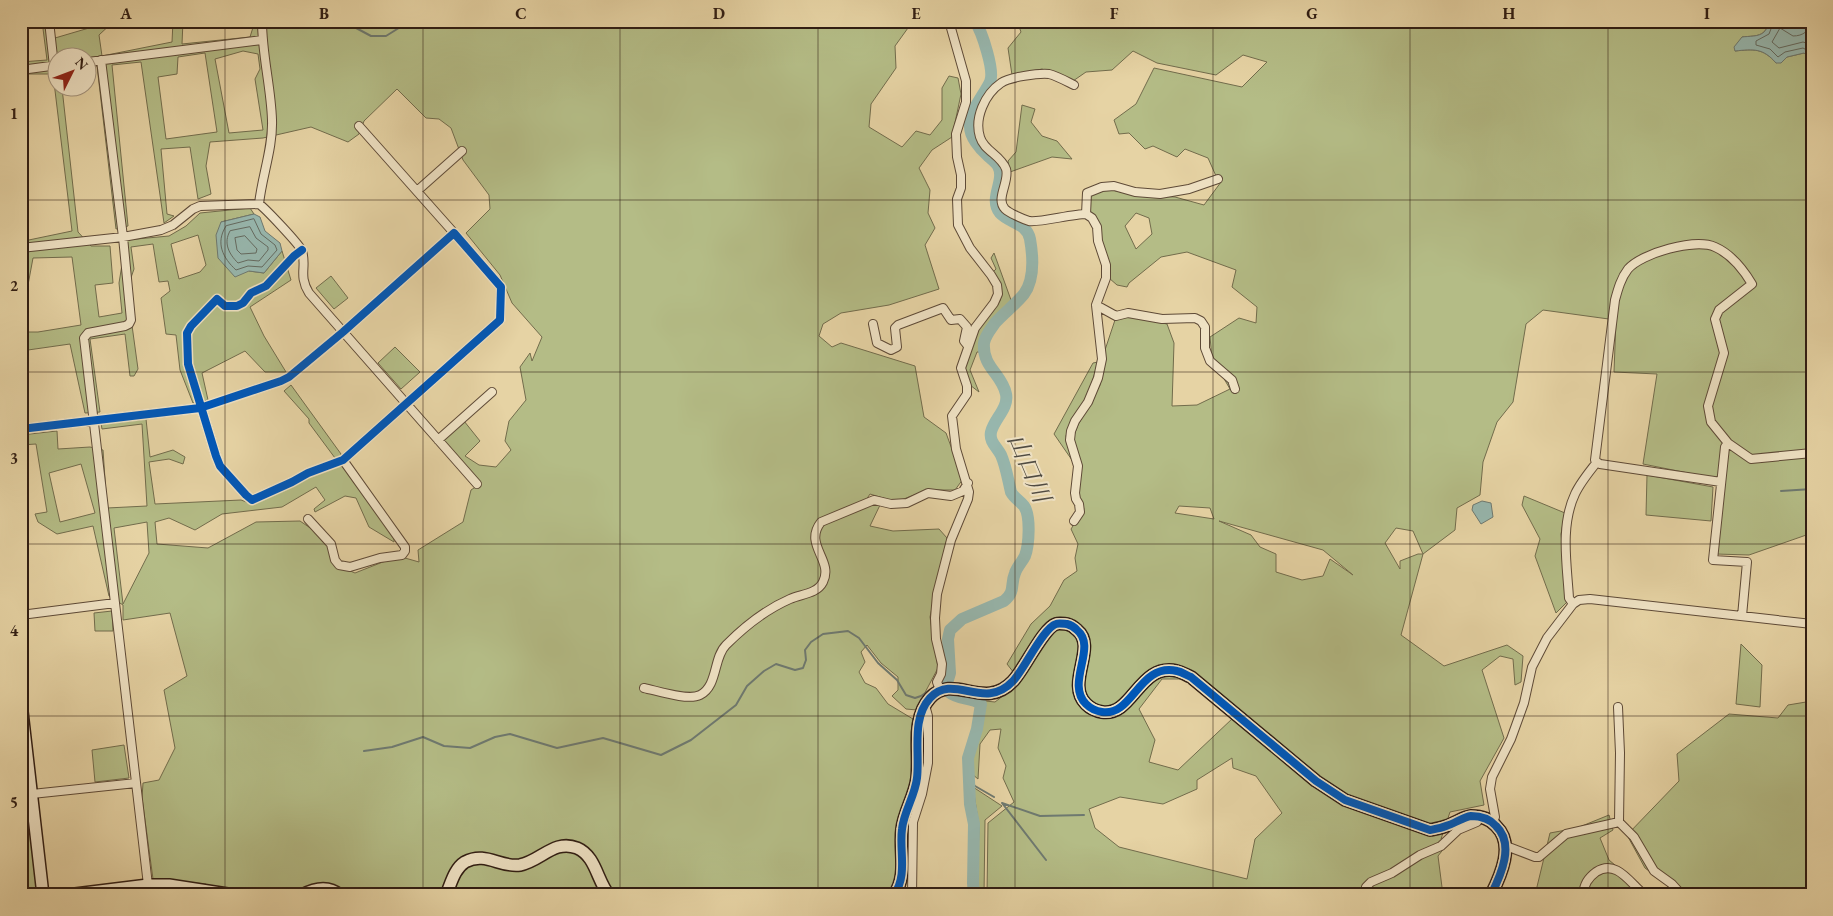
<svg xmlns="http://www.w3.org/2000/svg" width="1833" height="916" font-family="'EB Garamond','Noto Serif JP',serif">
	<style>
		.green { fill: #b4bc86; stroke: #726c4c; fill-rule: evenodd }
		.water { fill: #97b7ae; stroke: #6e7970 }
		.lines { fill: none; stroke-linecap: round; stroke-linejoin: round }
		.shore { stroke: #646a60; stroke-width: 1 }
		.stream { stroke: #6e7970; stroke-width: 2 }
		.river { stroke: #97b7ae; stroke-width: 12 }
		.street-casing { stroke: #5e4a37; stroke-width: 10 }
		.secondary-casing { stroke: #301d13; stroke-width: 14 }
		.street { stroke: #efe2c4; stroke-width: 8 }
		.secondary { stroke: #efe2c4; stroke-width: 11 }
		.cycleway-casing { stroke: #efe2c4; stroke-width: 11 }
		.cycleway { stroke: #0057b8; stroke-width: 8 }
		.grid { fill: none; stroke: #301d13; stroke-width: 1; stroke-opacity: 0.55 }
		.labels { text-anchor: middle; stroke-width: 4; stroke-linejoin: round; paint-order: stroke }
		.water-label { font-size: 24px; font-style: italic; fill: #4f4b42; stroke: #efe2c4 }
		.neatline { fill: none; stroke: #301d13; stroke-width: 2 }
		.grid-label { font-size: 16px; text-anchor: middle; font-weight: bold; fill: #301d13 }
	</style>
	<rect width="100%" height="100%" fill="#e6d3a4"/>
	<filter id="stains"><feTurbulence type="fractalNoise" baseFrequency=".004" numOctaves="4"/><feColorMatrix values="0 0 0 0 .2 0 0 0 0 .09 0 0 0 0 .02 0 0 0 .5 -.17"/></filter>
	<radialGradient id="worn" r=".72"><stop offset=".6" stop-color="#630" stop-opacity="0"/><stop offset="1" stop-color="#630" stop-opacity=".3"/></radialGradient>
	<!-- green -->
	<path class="green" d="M42,21H52L55,38L89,28L96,21H114L99,35L102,56L172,42L173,21H183L182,44L250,37L255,21H913L895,46L896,68L871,104L869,127L902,147L916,131L930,135L942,120V88L949,76L958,78L961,94L952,137L932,150L919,168L930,190L928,213L935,228L925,245L939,289L889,305L841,313L823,324L819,336L832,347L841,343L915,366L924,417L946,433L963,479L955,490H927L896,502L870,494L866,500L880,505L870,526L893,531L939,529L947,538L930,617L938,668L920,702L917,710L906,709L892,696L898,690V677L881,663L867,645L861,652L865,662L859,672L865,683L876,688L888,704L913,719L911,732L912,778L898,826L897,879L887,895H210L206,884L153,879L142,798L143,783L159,780L175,748L164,690L187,676L170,613L123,620V605L109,596L93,526L57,534L38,522L35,514L47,512L36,444L21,445V435L57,431L58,449L90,447L103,450L107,508L147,506L142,424L102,429L101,423L146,419L150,457L173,450L185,457L183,464L169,459L149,462L155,504L241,500L252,504L333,466L335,458L309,423V419L284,391L291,385L341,454L342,463L394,536V542L369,527L356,498L345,496L315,512L314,509L325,500L316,487L282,507L222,514L195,530L169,518L155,522L157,544L208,548L256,522L300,521L328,540L336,565L355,573L398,556L419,562L418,550L463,522L471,490L480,484L443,441L464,421L480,441L465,456L479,465L496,467L511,450L505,441L509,421L526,400L520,367L530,353L532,361L542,337L512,303L500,275L466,233L490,209L489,195L463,160L451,128L439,119L426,118L397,89L364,121L359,134L348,142L311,127L263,138L210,142L206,166L211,194L198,199L190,147L161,149L167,214L174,216L164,223L141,62L112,65L128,226L116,229L97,66L88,67V58H58V88H62L78,232L91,246H110L113,283L95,285L99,317L122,313L119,283L126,240L169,236L186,226L200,213L250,208L254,214L221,222L249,271L264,273L282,251L291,280L250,307L264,336L286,372H265L245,351L202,373L208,400L193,403L180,370L176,335L166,334L161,298L170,291L168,281L159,282L153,244L131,247L134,269L127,289L138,369L134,376H130L125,334L90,339L100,412L85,413L70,344L21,351V332H38L81,325L72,257L33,258L28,285H23L21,267V224L24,241L72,231L53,74H21V62L47,60ZM243,51L258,54L260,69L255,79L263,130L229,133L215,59ZM205,53L217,132L166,139L158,77L177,74L178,57ZM198,235L206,265L200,272L179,279L171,244ZM81,464L95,513L60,522L49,473ZM147,522L149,553L123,604L114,528Z
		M1017,21H1772C1768,24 1768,28 1764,32C1759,37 1749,36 1742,37L1735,51C1754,49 1763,48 1776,63L1787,57L1804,53L1812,60V533L1749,555L1716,554L1718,479L1643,464L1657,374L1614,372L1616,320L1543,310L1526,324L1513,402L1497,422L1483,462L1480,495L1457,508L1455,530L1423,554L1401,635L1444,666L1507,645L1523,656L1521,682L1515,685L1513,659L1500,656L1482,670L1504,738L1480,781L1484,805L1450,812L1441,839L1456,833L1438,856L1443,895H987L988,823L1014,802L1003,778L1006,766L998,748L1001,729L990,730L980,744L978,779L972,774L971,759L981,730L985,701L995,702L1008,692L1014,673L1007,664L1031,624L1050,606L1064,580L1077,571L1075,558L1078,544L1071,529L1084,509L1077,497L1073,438L1078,425L1100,385L1105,350L1115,320L1130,316L1167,324L1174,343L1172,406L1197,405L1230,389L1212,358L1210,337L1239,318L1256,323L1257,307L1232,287L1236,270L1187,252L1161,257L1129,283L1127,287L1117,285L1109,278L1101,245L1099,224L1090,212L1089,194L1107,189L1135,195L1175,197L1204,205L1221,182L1216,176L1208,158L1185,149L1177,157L1153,146L1145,149L1129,133L1119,134L1114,120L1136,104L1154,68L1242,87L1267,62L1243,55L1216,75L1157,63L1133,51L1112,70L1086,72L1073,81L1042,69L1012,75L1008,48L1021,32ZM1136,213L1149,218L1152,234L1136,249L1125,226ZM1179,506L1210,508L1214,519L1175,513ZM1219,521L1323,550L1353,575L1330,559L1323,576L1302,580L1276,572V554L1260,547L1251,535ZM1396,528L1413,531L1423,554H1418L1400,561V569L1385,543ZM1162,679H1184L1233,718L1178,770L1149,762L1155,740L1139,709ZM1232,758L1233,768L1256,776L1282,813L1255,839L1247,879L1119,847L1095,828L1089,809L1120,797L1163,804L1197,789V780Z
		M1022,105L1035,109L1031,122L1042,136L1057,141L1072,159L1052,157L1010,172L1008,161L1016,152Z
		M994,253L1011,300C998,315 979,330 982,352H977L970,370L979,392L970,385L964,368L978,328L1000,301L1001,289L993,272L996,269L991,258Z
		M331,276L348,298L334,309L316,288Z
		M395,347L420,372L401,389L378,363Z
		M1098,362L1089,393L1073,419L1066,436L1074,463L1054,434L1093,363Z
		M1647,475L1713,487L1711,521L1646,515Z
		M1524,496L1565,513L1561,534L1568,601L1556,613L1535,556L1540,539L1522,505Z
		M112,611L113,631H95L94,613Z
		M1741,644L1762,665L1760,707L1736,704Z
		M1812,701V895H1675L1664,882L1645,868L1627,835L1679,781L1677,754L1729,714L1778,718L1788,705Z
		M21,738L38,895H21V888L25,887L21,868Z
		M124,745L129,778L95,782L92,750Z
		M973,787L1002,806L985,820L984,895H979L977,884L979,827Z
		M1609,815L1613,830L1600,838L1609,860L1642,888L1655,895H1535L1550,833L1577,828Z"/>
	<!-- water -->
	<path class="water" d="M1772,21H1789L1795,25L1805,21H1812V60L1804,53L1787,57L1781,63H1776C1763,48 1754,49 1735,51L1734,47L1742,37C1749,36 1759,37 1764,32C1768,28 1768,24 1772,21Z
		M254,214L260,217L265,231L280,243L282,251L264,273L249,271L235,277L218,258L216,235L221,222Z
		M1482,501L1491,503L1493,517L1481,524L1472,510L1473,505Z"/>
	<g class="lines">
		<!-- shore -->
		<path class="shore" d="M1774,21L1769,34L1756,41V45L1770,49L1778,57L1785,52L1803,48L1812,53
			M1811,21C1810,31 1803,36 1793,36L1780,28L1772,42L1779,48L1803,42L1812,45
			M254,219L261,234L275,245L277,250L262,267L248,266L236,270C223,258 215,243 226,226Z
			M250,227L256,238L268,247V250L259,261L248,260L238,263C229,254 223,243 230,231Z
			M245,236L257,249L256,253L241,254L237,250L235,238Z"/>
		<!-- stream -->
		<path class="stream" d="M343,21L371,36H386L402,26L422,25L430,21
			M1781,491L1812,489
			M941,683L948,679
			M364,751L392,747L423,737L444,746L470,748L495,737L510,734L557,748L603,738L661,755L691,740L736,705L747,686L764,671L776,664L795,670L803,668L806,660L805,650L811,642L823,634L848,631L859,638L878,663L897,680L906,695L915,698L921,696L937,685
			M969,780L975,786L994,797
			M1046,860L1002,803L1040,816L1084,815"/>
		<!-- river -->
		<path class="river" d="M947,683L950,673L948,639L950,630L962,619L1004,601C1016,591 1010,585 1015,573C1017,567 1022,562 1025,556C1029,545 1031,516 1024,506C1020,501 1014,498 1011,492C1008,480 1006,466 1001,455C997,447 989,442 991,432C994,419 1009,408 1006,394C1002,374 982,367 984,343C985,336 991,329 995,323C1004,313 1016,304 1024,294C1035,279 1033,256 1030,239C1027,223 1009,223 1000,213C988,198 1006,181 998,166C996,162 990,158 987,155C980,149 970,137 970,127C969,111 984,95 990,82C995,71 982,32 975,21
			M949,692C958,700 972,697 981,704L977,729L968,758L970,804L974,824L973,883L974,895"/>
		<defs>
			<path id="street" d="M49,21L54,66
				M101,60L123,237L131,320L129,324L125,326L88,333L84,338L148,885
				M88,62L262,40
				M21,70L58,65
				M359,126L454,233
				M417,191L462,151
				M259,204C262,176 273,148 272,120C271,87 262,55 262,21
				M1086,214L1087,193L1102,187L1114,186L1135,192L1160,194L1189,189L1218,179
				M21,248L123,237L161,230L173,225L193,209L200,206L259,204C265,208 300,245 302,251C307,267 298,275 309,293L477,484
				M1096,305L1116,316L1128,313L1162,319L1195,318L1201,321L1205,327V348L1210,361L1232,380L1235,389
				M873,324L877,343L891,350L897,347L895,328L898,325L943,308L951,320L960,319L967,327L964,341L968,346
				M21,429L200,408L281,381L289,377L343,332L454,233L501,287L500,320L343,460L308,473L292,482L252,500L246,495L220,466L216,456L188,364L187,333L191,326L217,299L225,306H237L243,303L251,293L266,286L294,256L302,250
				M438,440L492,392
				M1597,462L1600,464L1721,482
				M308,519L331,544L335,560L339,565L350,567L380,558L402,555L405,551V547L343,460
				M1074,521L1080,512L1079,504L1076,499L1075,493L1078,466L1070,440L1071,431L1075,421L1088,402L1098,378L1102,359L1096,305L1106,278V265L1098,241L1097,227L1092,218L1086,214C1072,214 1038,223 1029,221C1023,219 1009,213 1005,209C995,199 1010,181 1006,169C1001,155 984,151 980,137C974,118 985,94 1001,83C1009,77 1039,73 1049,74C1057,76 1066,81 1074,85
				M1573,604L1569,598C1567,564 1560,526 1575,494C1580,483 1589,472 1597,462L1595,460L1615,300C1618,289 1621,278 1628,269C1642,253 1695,238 1715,247C1731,254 1743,269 1752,284L1719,310L1715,319L1724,353L1708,406L1711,422L1728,443
				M21,615L115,603
				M1742,616L1747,562L1713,560L1725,447L1728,443L1751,459L1812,453
				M644,688C658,691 688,701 700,695C718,686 713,658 726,645C744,627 767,609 790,599C801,594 817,594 823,582C834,560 803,545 821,522L874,500L891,504L907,503L928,493L951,496L963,491L968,483
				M940,690L937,682L941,674L942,664L936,639L935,618L937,594L951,540L968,499L969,492L956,449L952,416L967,394V386L961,368L975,328L994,303L998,294L997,285L991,275L970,248L958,225L957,199L961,188V175L957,157L956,134L966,102V81L949,21
				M1618,707L1620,753L1619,822
				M32,794L136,783
				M1493,822L1495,817L1490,789L1492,777L1511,739L1524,703L1532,667L1547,638L1573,604L1579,600L1590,599L1812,624
				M1506,846L1535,857H1539L1566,834L1619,822L1634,837L1654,871L1672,884L1682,895
				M912,895L913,822L922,794L928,763V716L925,705
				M1367,895L1365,893L1366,887L1371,882L1392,873L1420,855L1441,846L1458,830L1477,822L1480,817
				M1583,895C1584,884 1588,878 1596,872C1617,858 1631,885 1645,895"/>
			<path id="secondary" d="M21,703L43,895
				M67,895L148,885H169L234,895
				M302,895C315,888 328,885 340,895
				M446,895C451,884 454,869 465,862C486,851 500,868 520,865C541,861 554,839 577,848C596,856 597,881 609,895
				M894,895C908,875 899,851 902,829C904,811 915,796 917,778C920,752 911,719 930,698C954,672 984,712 1013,681C1024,670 1043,628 1056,624C1059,623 1065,624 1067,624C1071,625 1074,627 1077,630C1098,647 1065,683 1086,704C1090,708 1096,711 1102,712C1133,717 1139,662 1177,671C1182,672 1186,675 1191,677L1316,781L1345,800L1430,830C1435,829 1441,828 1446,826C1454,824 1463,817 1471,816C1480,816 1490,819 1496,826C1515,844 1501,875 1491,895"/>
		</defs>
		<!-- street casing -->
		<use href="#street" class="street-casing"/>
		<!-- secondary casing -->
		<use href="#secondary" class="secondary-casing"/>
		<!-- street -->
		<use href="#street" class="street"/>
		<!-- secondary -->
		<use href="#secondary" class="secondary"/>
		<defs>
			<path id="cycleway" d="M21,429L200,408L281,381L289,377L343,332L454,233L501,287L500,320L343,460L308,473L292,482L252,500L246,495L220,466L216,456L188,364L187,333L191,326L217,299L225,306H237L243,303L251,293L266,286L294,256L302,250
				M894,895C908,875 899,851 902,829C904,811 915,796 917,778C920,752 911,719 930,698C954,672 984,712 1013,681C1024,670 1043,628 1056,624C1059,623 1065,624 1067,624C1071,625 1074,627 1077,630C1098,647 1065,683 1086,704C1090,708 1096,711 1102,712C1133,717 1139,662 1177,671C1182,672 1186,675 1191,677L1316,781L1345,800L1430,830C1435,829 1441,828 1446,826C1454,824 1463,817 1471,816C1480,816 1490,819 1496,826C1515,844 1501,875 1491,895"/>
		</defs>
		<!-- cycleway casing -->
		<use href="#cycleway" class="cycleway-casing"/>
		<!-- cycleway -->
		<use href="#cycleway" class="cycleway"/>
	</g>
	<!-- grid -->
	<path class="grid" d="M225,21V895M423,21V895M620,21V895M818,21V895M1015,21V895M1213,21V895M1410,21V895M1608,21V895M21,200H1812M21,372H1812M21,544H1812M21,716H1812"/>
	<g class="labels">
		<!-- water labels -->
		<g class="water-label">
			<text transform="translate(1029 468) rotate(67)" y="8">山口川</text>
		</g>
	</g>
	<!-- margin -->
	<rect width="1833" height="916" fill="none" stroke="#e6d3a4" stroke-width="55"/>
	<!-- north arrow -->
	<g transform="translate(72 72) rotate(48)"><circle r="24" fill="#efe2c4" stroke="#a3937d"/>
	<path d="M0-4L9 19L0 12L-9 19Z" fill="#8f2418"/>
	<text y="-8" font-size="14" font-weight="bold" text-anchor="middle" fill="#301d13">N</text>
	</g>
	<rect x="28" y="28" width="1778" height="860" class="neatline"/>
	<g class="grid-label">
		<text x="126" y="19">A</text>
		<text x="324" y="19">B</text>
		<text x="521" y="19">C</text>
		<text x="719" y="19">D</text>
		<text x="916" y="19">E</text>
		<text x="1114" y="19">F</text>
		<text x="1312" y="19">G</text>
		<text x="1509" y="19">H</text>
		<text x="1707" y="19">I</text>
		<text x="14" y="119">1</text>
		<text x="14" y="291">2</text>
		<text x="14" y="464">3</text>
		<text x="14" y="636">4</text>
		<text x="14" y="808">5</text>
	</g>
	<rect width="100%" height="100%" filter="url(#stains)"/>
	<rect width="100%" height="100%" fill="url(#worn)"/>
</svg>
